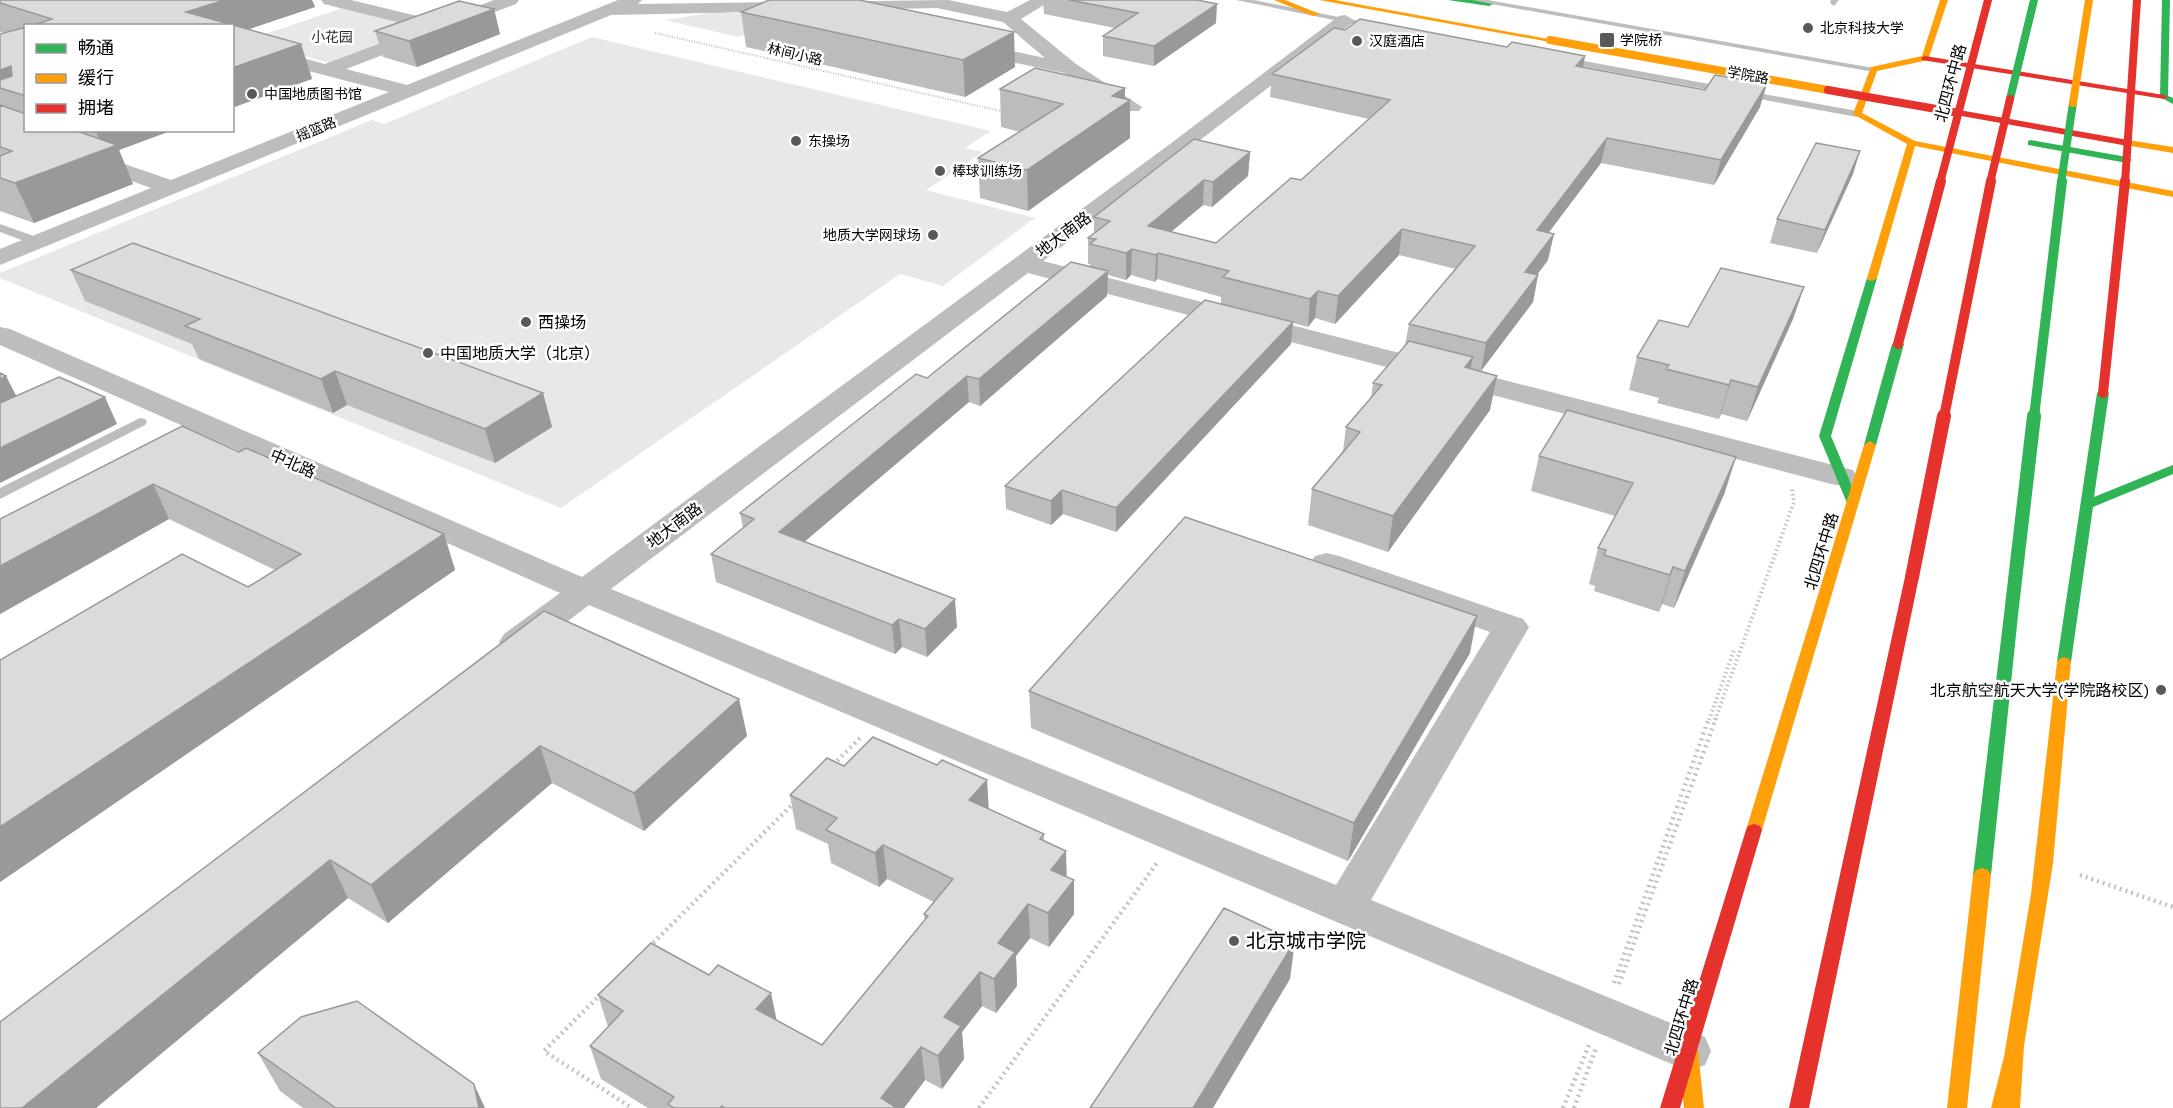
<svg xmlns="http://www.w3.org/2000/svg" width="2173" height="1108" font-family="'Work Sans','Noto Sans SC',sans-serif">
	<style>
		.green { fill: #e8e8e8 }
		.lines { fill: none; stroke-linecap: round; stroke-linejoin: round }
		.path-far2 { stroke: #c2c2c2; stroke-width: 2; stroke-dasharray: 1 1.5; stroke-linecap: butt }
		.path-far1 { stroke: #c2c2c2; stroke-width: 4; stroke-dasharray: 1.5 3; stroke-linecap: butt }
		.path { stroke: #c2c2c2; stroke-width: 4.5; stroke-dasharray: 2 4; stroke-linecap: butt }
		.lane { fill: #bdbdbd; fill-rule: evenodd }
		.street { fill: #bdbdbd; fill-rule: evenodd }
		.fast { fill: #30b455; fill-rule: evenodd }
		.slow { fill: #ff9f0a; fill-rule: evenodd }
		.jam { fill: #e5322d; fill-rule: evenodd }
		.fast-bridge-far2 { stroke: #30b455; stroke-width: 8 }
		.fast-bridge-far1 { stroke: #30b455; stroke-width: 10 }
		.fast-bridge { stroke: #30b455; stroke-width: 14 }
		.slow-bridge { stroke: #ff9f0a; stroke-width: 8 }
		.jam-bridge-far2 { stroke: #e5322d; stroke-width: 8 }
		.jam-bridge-far1 { stroke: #e5322d; stroke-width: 10 }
		.jam-bridge { stroke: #e5322d; stroke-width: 14 }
		.wall { fill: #bcbcbc }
		.shaded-wall { fill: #999 }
		.building { fill: #dbdbdb; stroke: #999; stroke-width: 1.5 }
		.poi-dot { fill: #595959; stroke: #fff; stroke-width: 2 }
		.labels { text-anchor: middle; stroke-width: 5; stroke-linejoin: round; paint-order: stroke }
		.far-poi-label { font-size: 14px; fill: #000; stroke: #fff; text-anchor: start }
		.far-park-label { font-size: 14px; fill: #2c2c2c; stroke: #fff }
		.far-street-label { font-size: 14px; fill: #000; stroke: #fff }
		.street-label { font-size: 16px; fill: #000; stroke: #fff }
		.poi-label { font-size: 16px; fill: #000; stroke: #fff; text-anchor: start }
		.near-poi-label { font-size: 20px; fill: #000; stroke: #fff; text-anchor: start }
	</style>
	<rect width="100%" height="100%" fill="#fff"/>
	<!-- green -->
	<path class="green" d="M342,8L425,29L330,63L247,40Z
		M715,12L785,16L739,37L664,20Z
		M592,37L991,131L965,148L983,152L926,190L1035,218L943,286L900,274L561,508L0,278V273L372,120L384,124Z"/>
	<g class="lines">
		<!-- path-far2 -->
		<path class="path-far2" d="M655,33L1001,111"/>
		<!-- path-far1 -->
		<path class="path-far1" d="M1709,720L1734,650
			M1715,720L1794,502L1792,489"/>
		<!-- path -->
		<path class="path" d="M833,765L861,737
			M2080,875L2173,907
			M649,947L795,802
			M1614,983L1709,718
			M1619,984L1716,718
			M601,994L544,1051L632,1108
			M979,1108L1157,863
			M1563,1108L1589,1045
			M1574,1108L1596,1048"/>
		<!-- lane -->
		<path class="lane" d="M1236,0H1254L1383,26L1378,29Z
			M1469,0H1488L1879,69L1874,72Z
			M1831,0H1839L1834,6L1830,3Z
			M1562,57L1857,111L1862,114L1857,117L1559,62L1557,60Z
			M0,224L42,239L44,242L38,246L0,232Z
			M140,418L145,419L147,422L145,425L0,499V488Z"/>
		<!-- street -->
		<path class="street" d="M321,0H351L438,21L494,0H519L516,4L445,31L430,30L432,33L430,37L346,69L407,85L618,0H642L638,4L948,0L1007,12L1030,0H1052L1021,19L1076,64L1142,107L1139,111H1125L1064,73L963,52L961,48L970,42L1045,58L1003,22L937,8L611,15L0,265V249L151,188L0,134V121L171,180L389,92L232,51V39L325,64L421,28L324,4Z
			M1345,15L1354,20L1351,24L1043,261L1853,470L1857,477L1853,484L1842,486L1831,484L1028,273L611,589L1336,885L1490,632L1315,570L1310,563L1315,556L1327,553L1339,556L1523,619L1529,627L1371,900L1705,1037L1711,1051L1705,1065L1688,1071L589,605L530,650L517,654L504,650L499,642L504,634L560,593L0,345V327L10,329L582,577L1170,144L1339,16Z"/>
		<!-- fast -->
		<path class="fast" d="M1448,0H1472L1493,4L1489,6Z
			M2162,0H2170L2168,96L2173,98V104L2160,97Z
			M2031,140L2127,157L2132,160L2127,163L2028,145V141Z
			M1872,275L1877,278L1831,436L1859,503L1853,507L1847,503L1819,436L1867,278Z
			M1898,341L1904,344L1876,445L1874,448H1866L1864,445L1892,344Z
			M2103,389L2109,393L2094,497L2173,465V474L2093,507L2071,662L2069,665H2059L2057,662L2097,393Z
			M2012,601L2019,606L1991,875L1988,880L1982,882L1976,880L1973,875L2005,606Z"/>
		<!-- slow -->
		<path class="slow" d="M1274,0H1285L1320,14L1313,16Z
			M1319,0H1335L1554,40L1550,42Z
			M1940,0H1948L1928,60L1877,71L1862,113L1915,141L2173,191V197L1915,146L1877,278L1872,281L1868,280L1867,278L1907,144L1853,114L1871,67L1922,56Z
			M2128,140L2173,147V153L2125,145V141Z
			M1870,441L1876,445L1762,830L1760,834L1754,836L1748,834L1746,830L1864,445Z
			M2064,657L2069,659L2071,662L2053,863L2024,1046L2020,1108H1991L2004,1057L2031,894L2057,662L2059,659Z
			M1982,868L1988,870L1991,875L1967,1108H1947L1973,875L1976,870Z
			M1688,1043L1695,1045L1698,1051L1704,1108H1684L1678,1051L1681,1045Z"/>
		<!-- jam -->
		<path class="jam" d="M1925,56L2164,95L2168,97L2164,99L1922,60L1921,58Z
			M1959,110L2128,140L2132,143L2128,146L1956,115L1955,113Z
			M1912,573L1919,577L1809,1108H1789L1905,577Z
			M1754,824L1760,826L1762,830L1680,1108H1660L1746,830L1748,826Z"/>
		<!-- fast-bridge-far2 -->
		<path class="fast-bridge-far2" d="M2010,99L2034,0
			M2061,183L2073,103"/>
		<!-- fast-bridge-far1 -->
		<path class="fast-bridge-far1" d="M2034,417L2062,181"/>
		<!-- fast-bridge -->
		<path class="fast-bridge" d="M2012,606L2034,416"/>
		<!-- slow-bridge -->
		<path class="slow-bridge" d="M1550,40L1828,90
			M2073,103L2089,0"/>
		<!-- jam-bridge-far2 -->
		<path class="jam-bridge-far2" d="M1828,90L1959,113
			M1940,183L1988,0
			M1990,183L2010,99
			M2125,183L2137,0"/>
		<!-- jam-bridge-far1 -->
		<path class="jam-bridge-far1" d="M1898,344L1941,181
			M2103,393L2125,181
			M1944,417L1991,181"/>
		<!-- jam-bridge -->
		<path class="jam-bridge" d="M1912,577L1944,416"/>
	</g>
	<!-- wall -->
	<path class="wall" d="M0,0H312L315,7L248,29L301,44L312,79L232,26H26V130H173L119,150L133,184L34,223L0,211V34L5,33L0,32Z
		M1043,0H1197L1216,23L1154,66L1103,56V36L1115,28L1044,14Z
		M494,9L500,34L417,67L383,57L375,31Z
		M741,12L1015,67L965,97L746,47Z
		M1345,30L1585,56L1583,67L1760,107L1714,185L1601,163L1549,232L1548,260L1537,275H1538L1533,302L1481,371L1490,410L1388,552L1308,525L1312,489L1343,451L1346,427L1371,398L1373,383L1405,345L1409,324L1456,269L1399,255L1335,324L1315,318L1308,327L1293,323L1291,344L1116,532L1063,514L1051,525L1006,509L1005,486L1221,304V297L1157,279L1155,282L1131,275L1126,280L1108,275L1107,296L980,406L969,402L805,541L957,627L927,657L902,647L895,654L716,582L711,554L743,528L740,513L927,378L1090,267V264H1088V238L1094,233V217L1250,152L1248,176L1212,207L1203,205L1171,232L1216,243L1301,180L1369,119L1270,97L1272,74Z
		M1000,89L1125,99L1130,138L1028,211L980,198L978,158L1020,132L1001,127Z
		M1853,174L1817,253L1770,243L1777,219Z
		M71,270L543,393L552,427L495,463L347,405L333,413L199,359L192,344L85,301Z
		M1804,287L1793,319L1747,421L1721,414L1719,419L1657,403L1659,398L1629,390L1637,357L1688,327Z
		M239,452L444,534L455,570L0,882V660L248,587L275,570L169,519L0,614V519Z
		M1539,456L1725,492L1674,608L1662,604L1659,612L1594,591L1595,586L1589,584L1598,548L1615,516L1531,491Z
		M544,611L739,699L747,736L644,831L552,783L388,923L348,898L96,1108H0Z
		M1470,653L1348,861L1031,728L1029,691Z
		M937,765L987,780L988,809L1044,834V841L1066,877L1074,914L1049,947L1030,938L1016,956L1017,986L996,1013L982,1006L962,1032L964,1059L942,1089L925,1080L904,1108H648L601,1079L590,1046L608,1027L598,995L709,975L776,1020L822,1045L925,921L924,914L934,902L887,879L879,887L831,863L828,844L796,829L790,795L844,766Z
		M258,1053L485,1108H303L280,1091Z"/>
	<!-- shaded-wall -->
	<path class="shaded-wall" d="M225,0H312L315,7L232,35L186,12Z
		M1217,4L1216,23L1154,66V46Z
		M494,9L500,34L417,67L409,41Z
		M1014,32L1015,67L965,97L963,60Z
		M301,44L312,79L232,108V68Z
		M1585,56L1581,78L1576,66Z
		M11,66L25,96L0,88V70Z
		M1767,84L1760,107L1714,185L1721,160Z
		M1125,88V104L1130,100V138L1028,211L1027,170L1112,96Z
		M95,130H173L119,150L133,184L34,223L15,183L104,150Z
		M1607,138L1601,163L1531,256L1537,230Z
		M1860,151L1853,174L1817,253L1825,230Z
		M1250,152L1248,176L1212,207L1213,182Z
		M1204,180L1203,205L1147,252L1148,226Z
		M1402,229L1399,255L1335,324L1338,296Z
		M1554,234L1548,260L1519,299L1525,272Z
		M1132,249L1131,275L1126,280V253Z
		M1158,253L1157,279L1155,282L1156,255Z
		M1108,271L1107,296L980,406L979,379Z
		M1538,275L1533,302L1481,371L1486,343Z
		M1804,287L1793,319L1747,421L1758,387Z
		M1318,291L1315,318L1308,327L1310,299Z
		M1293,322L1291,344L1116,532V508Z
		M1473,357L1466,390L1465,367Z
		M335,371L347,405L333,413L321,379Z
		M6,376L20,403L0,414V379Z
		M967,376L969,402L783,560L779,532Z
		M1497,376L1490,410L1388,552L1393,516Z
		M1731,380L1721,414L1719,419L1729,385Z
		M543,393L552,427L495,463L485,429Z
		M105,397L117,424L0,483V448Z
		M1736,457L1725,492L1674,608L1685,571Z
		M153,484L169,519L0,614V566Z
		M1062,490L1063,514L1051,525V501Z
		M444,534L455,570L0,882V827Z
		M1673,567L1662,604L1659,612L1670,575Z
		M955,599L957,627L927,657L925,629Z
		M1477,616L1470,653L1348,861L1354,823Z
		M899,619L902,647L895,654L892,625Z
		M739,699L747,736L644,831L634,793Z
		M540,746L552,783L388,923L371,885Z
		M987,780L989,813L969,800Z
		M883,845L887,879L879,887L875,853Z
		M1066,851L1067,885L1051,870Z
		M330,860L348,898L96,1108H22Z
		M1074,880V914L1049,947L1048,913Z
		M1028,904L1030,938L1016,956L1017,986L996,1013L994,979L998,943Z
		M1295,941L1290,979L1213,1108H1193Z
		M980,972L982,1006L962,1032L964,1059L942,1089L938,1056L944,1017Z
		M771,993L778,1027L756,1009Z
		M921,1047L925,1080L904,1108H883L881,1098Z
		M474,1084L485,1108H479Z"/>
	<!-- building -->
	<path class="building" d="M0,0H225L186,12L301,44L232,68V26H31L52,19L0,3Z
		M769,0H859L1014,32L963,60L741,12Z
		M1069,0H1197L1217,4L1154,46L1103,36L1138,13Z
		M459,1L494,9L409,41L375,31Z
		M1360,19L1507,47L1512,42L1585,56L1576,66L1705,90L1715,75L1767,84L1721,160L1607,138L1537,230L1554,234L1525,272L1538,275L1486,343L1409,324L1475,246L1402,229L1338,296L1318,291L1310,299L1223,277L1229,271L1158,253L1156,255L1132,249L1126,253L1090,244L1096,239L1088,238L1110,221L1094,217L1194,139L1250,152L1213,182L1204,180L1148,226L1216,243L1291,178L1301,180L1390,100L1272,74L1334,28L1345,30Z
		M26,27V96L0,88V80L12,76L11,66L0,70V34Z
		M1035,68L1125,88L1112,96L1130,100L1027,170L978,158L1063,104L1000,89Z
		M0,105L26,114V130H74L117,145L15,183L0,178V156L12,151L0,147Z
		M1816,143L1860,151L1825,230L1777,219Z
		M133,243L543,393L485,429L335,371L321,379L185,326L200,319L71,270Z
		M1071,262L1108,271L979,379L967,376L779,532L955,599L925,629L899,619L892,625L711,554L754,519L740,513L916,374L927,378Z
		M1721,268L1804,287L1758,387L1731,380L1729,385L1666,369L1669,365L1637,357L1659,320L1688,327Z
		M1205,300L1293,322L1116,508L1062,490L1051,501L1005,486Z
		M1409,341L1473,357L1465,367L1497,376L1393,516L1312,489L1360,432L1346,427L1382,385L1373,383Z
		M0,373L6,376L0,379Z
		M59,377L105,397L0,448V403Z
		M1567,410L1736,457L1685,571L1673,567L1670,575L1604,555L1606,550L1598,548L1633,483L1539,456Z
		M182,426L239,452L246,448L444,534L0,827V660L182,554L248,587L301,554L153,484L0,566V519Z
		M1185,517L1477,616L1354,823L1029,691Z
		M544,611L739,699L634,793L540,746L371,885L330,860L22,1108H0V1022Z
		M873,737L937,765L942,760L987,780L969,800L1044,834L1040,839L1066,851L1051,870L1074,880L1048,913L1028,904L998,943L1015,952L994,979L980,972L944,1017L961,1026L938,1056L921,1047L881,1098L897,1108H725L722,1106L720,1108H674L668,1104L674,1097L590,1046L623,1011L598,995L651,943L709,975L718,965L771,993L756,1009L822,1045L928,916L924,914L953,879L883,845L875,853L826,830L837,818L790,795L827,758L844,766Z
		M1224,908L1295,941L1193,1108H1090Z
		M357,1001L474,1084L479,1108H336L258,1053L301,1017Z"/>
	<!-- markers -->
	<g class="poi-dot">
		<circle cx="1808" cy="28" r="6"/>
		<rect x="1599" y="32" width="16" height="16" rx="3"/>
		<circle cx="1357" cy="41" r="6"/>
		<circle cx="252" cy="94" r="6"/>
		<circle cx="796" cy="141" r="6"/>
		<circle cx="940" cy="171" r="6"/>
		<circle cx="933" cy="235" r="6"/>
		<circle cx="526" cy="322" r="6"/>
		<circle cx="428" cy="353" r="6"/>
		<circle cx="2161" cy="690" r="6"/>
		<circle cx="1234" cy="941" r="6"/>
	</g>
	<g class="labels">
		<!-- far-poi labels -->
		<g class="far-poi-label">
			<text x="1820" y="33">北京科技大学</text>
			<text x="1620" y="45">学院桥</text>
			<text x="1369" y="46">汉庭酒店</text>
			<text x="264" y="99">中国地质图书馆</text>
			<text x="808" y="146">东操场</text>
			<text x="952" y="176">棒球训练场</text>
			<text x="921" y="240" text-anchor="end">地质大学网球场</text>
		</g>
		<!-- far-park labels -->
		<g class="far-park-label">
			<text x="332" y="42">小花园</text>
		</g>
		<!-- far-street labels -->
		<g class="far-street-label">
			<text transform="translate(795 54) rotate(13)" y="5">林间小路</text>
			<text transform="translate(1748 75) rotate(10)" y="5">学院路</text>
			<text transform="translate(316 129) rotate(-22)" y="5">摇篮路</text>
		</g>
		<!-- street labels -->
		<g class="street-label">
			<text transform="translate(1950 83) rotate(-75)" y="6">北四环中路</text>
			<text transform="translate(1063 234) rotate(-37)" y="6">地大南路</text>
			<text transform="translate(293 463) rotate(24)" y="6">中北路</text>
			<text transform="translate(674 525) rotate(-37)" y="6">地大南路</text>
			<text transform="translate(1821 551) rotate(-73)" y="6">北四环中路</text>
			<text transform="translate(1681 1017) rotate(-73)" y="6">北四环中路</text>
		</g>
		<!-- poi labels -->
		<g class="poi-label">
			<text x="538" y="328">西操场</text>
			<text x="440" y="359">中国地质大学（北京）</text>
			<text x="2149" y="696" text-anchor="end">北京航空航天大学(学院路校区)</text>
		</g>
		<!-- near-poi labels -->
		<g class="near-poi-label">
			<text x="1246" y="948">北京城市学院</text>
		</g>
	</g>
	<!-- legend -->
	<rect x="24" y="24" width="210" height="108" fill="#ffffff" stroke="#999999" stroke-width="1.5"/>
	<rect x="36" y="44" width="30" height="9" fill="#30b455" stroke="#999999" stroke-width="1.5"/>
	<text x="78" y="54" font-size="18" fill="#000000">畅通</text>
	<rect x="36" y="74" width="30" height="9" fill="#ff9f0a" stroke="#999999" stroke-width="1.5"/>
	<text x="78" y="84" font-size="18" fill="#000000">缓行</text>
	<rect x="36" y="104" width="30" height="9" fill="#e5322d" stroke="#999999" stroke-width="1.5"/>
	<text x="78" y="114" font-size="18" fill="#000000">拥堵</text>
</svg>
